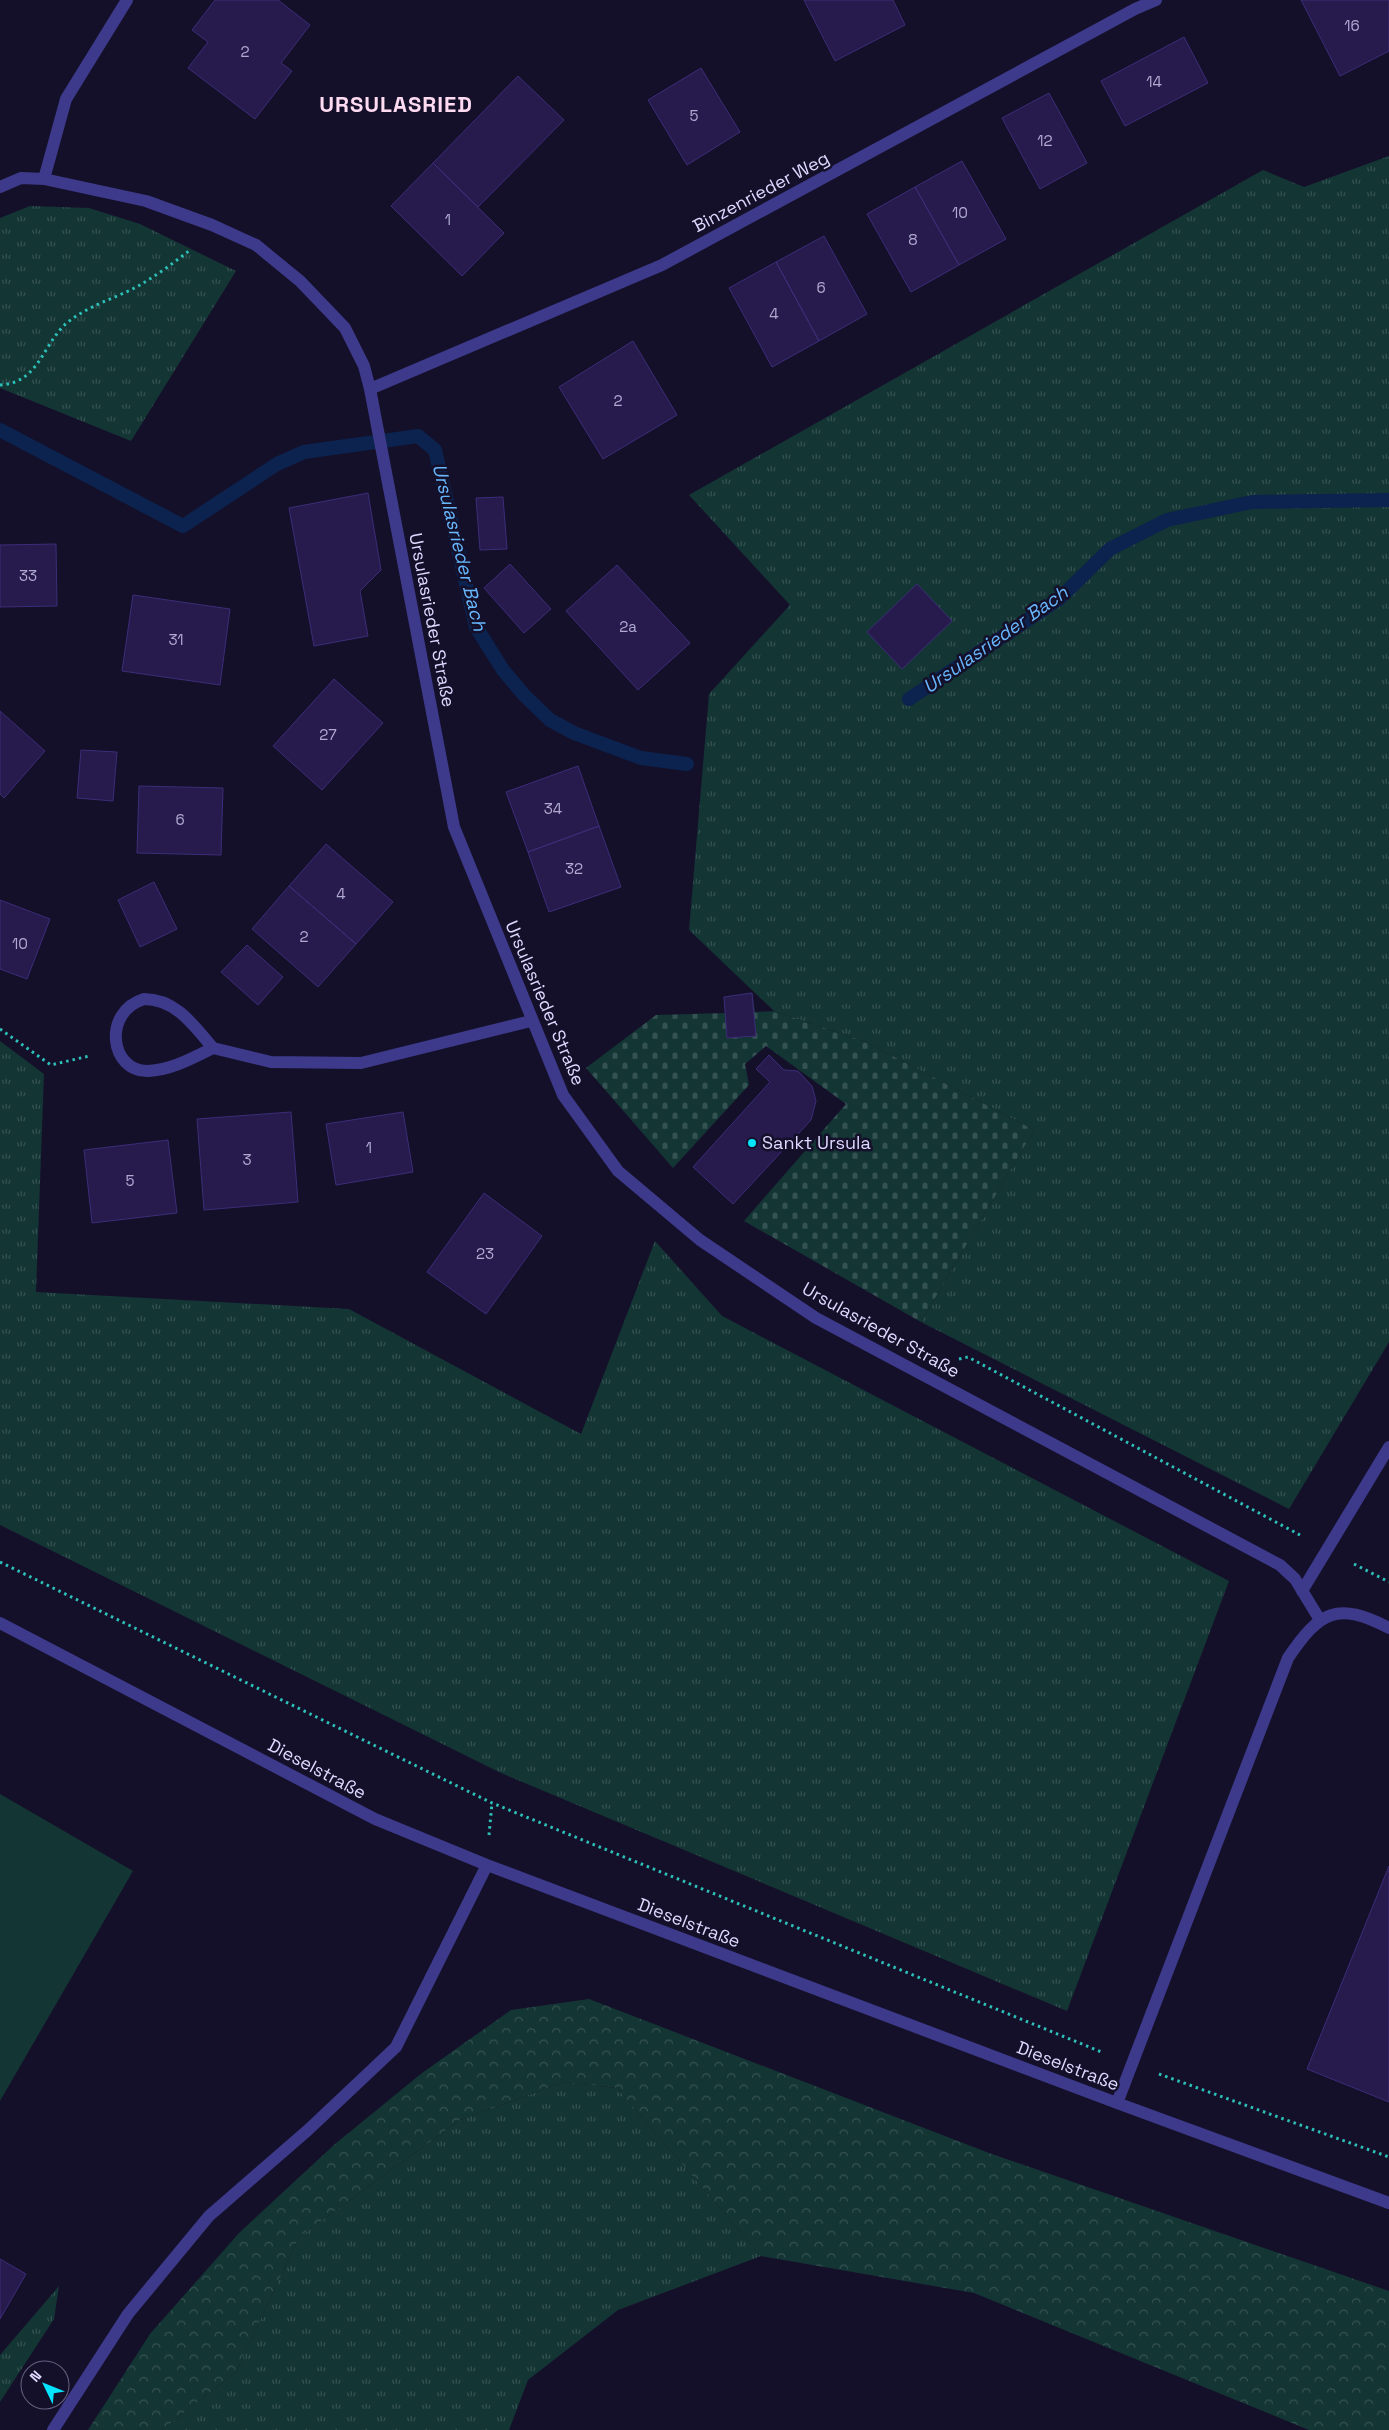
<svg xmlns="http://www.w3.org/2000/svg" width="1389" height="2430" font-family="'Space Grotesk',sans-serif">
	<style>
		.grass { fill: url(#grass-tufts) }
		.forest { fill: url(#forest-crowns) }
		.cemetery { fill: url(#cemetery-stones) }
		.pitch { fill: #133534 }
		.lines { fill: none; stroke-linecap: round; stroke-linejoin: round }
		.stream { stroke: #0b234e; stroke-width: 14 }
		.building { fill: #261b4c; stroke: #3c2d79 }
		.path { stroke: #2cc0b8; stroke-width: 3; stroke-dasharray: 2.5 4; stroke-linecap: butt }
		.minor { stroke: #3d3a8b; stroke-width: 12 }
		.poi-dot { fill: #05e4ff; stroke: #15102a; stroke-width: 2 }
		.labels { text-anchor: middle; stroke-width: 5; stroke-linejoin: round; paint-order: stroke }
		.number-label { font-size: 15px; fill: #b0aad2 }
		.street-label { font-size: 18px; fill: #ded9ff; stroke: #15102a }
		.poi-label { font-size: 18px; fill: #ded9ff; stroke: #15102a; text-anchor: start }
		.water-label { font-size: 19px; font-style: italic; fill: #67b7ff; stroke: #15102a }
		.district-label { font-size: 22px; font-weight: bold; letter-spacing: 1px; fill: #ffdbf2; stroke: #15102a }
	</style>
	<defs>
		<pattern id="grass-tufts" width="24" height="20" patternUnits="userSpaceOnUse" patternTransform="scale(1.25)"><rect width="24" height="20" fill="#133534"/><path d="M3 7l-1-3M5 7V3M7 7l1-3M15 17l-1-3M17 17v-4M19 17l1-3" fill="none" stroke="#355252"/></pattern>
		<pattern id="forest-crowns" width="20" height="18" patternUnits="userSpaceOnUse" patternTransform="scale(1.25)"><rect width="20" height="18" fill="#133534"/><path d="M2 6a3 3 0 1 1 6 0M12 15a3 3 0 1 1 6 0" fill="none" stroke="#355252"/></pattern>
		<pattern id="cemetery-stones" width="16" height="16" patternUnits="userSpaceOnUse" patternTransform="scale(1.25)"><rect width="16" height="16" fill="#133534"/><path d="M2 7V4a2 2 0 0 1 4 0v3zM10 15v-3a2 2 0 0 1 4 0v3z" fill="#355252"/></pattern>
	</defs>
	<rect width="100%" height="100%" fill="#15102a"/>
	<!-- grass -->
	<path class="grass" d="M1389,156V1342L1289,1509L921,1322L1034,1130L866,1042L774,1011L689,930L709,694L790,605L689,495L1263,170L1304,187Z
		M30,206L89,208L140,224L236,271L131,441L0,388V218Z
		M0,1041L44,1074L36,1292L349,1309L581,1434L655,1241L722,1316L1229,1581L1067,2011L501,1773L0,1525Z
		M564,2082L617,2088L761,2256L618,2310L528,2380L509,2430H162L236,2372L299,2237L460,2120Z
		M59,2286L54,2319L0,2402V2355Z"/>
	<!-- forest -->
	<path class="forest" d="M589,1999L989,2153L1389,2291V2430H1309L974,2293L761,2256L617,2088L564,2082L460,2120L299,2237L236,2372L162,2430H88L150,2334L239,2233L335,2144L422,2073L511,2010Z"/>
	<!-- cemetery -->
	<path class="cemetery" d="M752,993L755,1012L774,1011L866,1042L1034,1130L921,1322L744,1221L846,1104L766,1046L745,1064L749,1085L673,1168L586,1068L656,1015L725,1013L724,997Z"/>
	<!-- pitch -->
	<path class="pitch" d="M0,1794L133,1871L0,2101Z"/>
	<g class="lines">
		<!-- stream -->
		<path class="stream" d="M0,430L183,526L277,464L304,452L418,436L435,450L476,627L503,670L524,695L550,720L574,733L641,758L687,764
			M909,699L1059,599L1110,549L1167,520L1252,502L1389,500"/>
	</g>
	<!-- building -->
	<path class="building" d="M215,0H278L310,25L281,63L292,71L255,119L188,68L208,42L192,30Z
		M804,0H893L905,25L835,61Z
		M1301,0H1389V51L1340,76Z
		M1184,37L1208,83L1125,126L1101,81Z
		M701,68L740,132L687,165L648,100Z
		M518,76L564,120L478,207L433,163Z
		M1049,93L1087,163L1040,189L1002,118Z
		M962,161L1006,239L959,265L915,187Z
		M433,163L504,233L462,276L391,206Z
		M915,187L959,265L911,292L867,214Z
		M824,236L867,314L819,341L776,262Z
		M776,262L819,341L772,367L729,288Z
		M633,341L677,415L603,459L559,387Z
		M368,493L381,570L360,591L368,636L314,646L289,508Z
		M503,497L507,549L480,550L476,498Z
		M56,544L57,606L0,607V545Z
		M510,564L551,609L524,633L484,588Z
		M617,565L690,643L638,690L566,611Z
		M917,584L952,621L902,669L867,632Z
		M133,595L230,609L220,685L122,671Z
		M334,679L383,723L322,790L273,746Z
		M0,711L45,751L4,798L0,794Z
		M81,750L117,752L113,801L77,798Z
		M578,766L599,826L528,852L506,792Z
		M139,786L223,788L221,855L137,853Z
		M599,826L621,887L549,912L528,852Z
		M326,844L393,902L356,944L289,886Z
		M154,882L177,929L140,947L118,900Z
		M289,886L356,944L318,987L252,929Z
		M0,900L50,919L27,979L0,969Z
		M247,945L283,977L258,1005L221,972Z
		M752,993L756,1036L727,1038L724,997Z
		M769,1055L784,1070L798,1071L812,1086L816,1101L811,1120L733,1204L693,1167L770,1082L756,1069Z
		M291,1112L298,1202L204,1210L197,1119Z
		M403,1112L413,1172L336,1185L326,1124Z
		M168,1140L177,1213L92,1223L84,1150Z
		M484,1193L542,1236L486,1314L427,1272Z
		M1389,1866V2102L1307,2069Z
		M0,2259L26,2274L0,2319Z"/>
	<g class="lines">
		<!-- path -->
		<path class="path" d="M0,385C40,383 43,342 68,322C89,305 117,298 140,285C157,275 175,262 190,250
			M0,1029L51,1065L89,1056
			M959,1359L968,1357L1300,1535
			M0,1562L492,1803L1104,2053
			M1354,1564L1389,1582
			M489,1835L492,1803
			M1159,2074L1389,2157"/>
		<!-- minor -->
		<path class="minor" d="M44,179L66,99L127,0
			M0,187L21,178L44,179L146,201L212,225L256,245L300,281L345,328L364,366L370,389L454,827L563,1095L618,1171L700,1240L816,1318L1280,1565L1295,1579L1320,1620
			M370,389L662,265L1135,9L1156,0
			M144,999C176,999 194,1026 213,1048C193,1058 171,1070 148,1071C110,1072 102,1012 144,999Z
			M213,1048L271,1062L361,1063L531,1021
			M1302,1591L1389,1447
			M0,1623L375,1819L487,1865L1117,2103L1389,2203
			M1117,2103L1288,1658C1320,1611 1337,1601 1389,1628
			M53,2430L128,2314L209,2216L308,2130L396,2047L487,1865"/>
	</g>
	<!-- markers -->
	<circle class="poi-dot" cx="752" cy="1143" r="5"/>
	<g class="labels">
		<!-- number labels -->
		<g class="number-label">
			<text x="1352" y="31">16</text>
			<text x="245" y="57">2</text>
			<text x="1154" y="87">14</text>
			<text x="694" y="121">5</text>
			<text x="1045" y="146">12</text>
			<text x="960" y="218">10</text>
			<text x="448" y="225">1</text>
			<text x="913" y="245">8</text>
			<text x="821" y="293">6</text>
			<text x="774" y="319">4</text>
			<text x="618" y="406">2</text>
			<text x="28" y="581">33</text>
			<text x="628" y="632">2a</text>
			<text x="176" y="645">31</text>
			<text x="328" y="740">27</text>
			<text x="553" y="814">34</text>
			<text x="180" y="825">6</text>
			<text x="574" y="874">32</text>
			<text x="341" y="899">4</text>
			<text x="304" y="942">2</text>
			<text x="20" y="949">10</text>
			<text x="369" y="1153">1</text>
			<text x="247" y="1165">3</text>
			<text x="130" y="1186">5</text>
			<text x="485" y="1259">23</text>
		</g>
		<!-- street labels -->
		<g class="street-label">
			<text transform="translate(761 192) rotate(-28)" y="6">Binzenrieder Weg</text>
			<text transform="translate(432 620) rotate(79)" y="6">Ursulasrieder Straße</text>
			<text transform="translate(545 1003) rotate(67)" y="6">Ursulasrieder Straße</text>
			<text transform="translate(881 1330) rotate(29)" y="6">Ursulasrieder Straße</text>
			<text transform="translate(317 1769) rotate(28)" y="6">Dieselstraße</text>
			<text transform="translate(689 1923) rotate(21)" y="6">Dieselstraße</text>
			<text transform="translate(1068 2066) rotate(21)" y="6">Dieselstraße</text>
		</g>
		<!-- poi labels -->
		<g class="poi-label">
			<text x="762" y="1149">Sankt Ursula</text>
		</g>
		<!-- water labels -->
		<g class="water-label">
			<text transform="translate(460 547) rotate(76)" y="7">Ursulasrieder Bach</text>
			<text transform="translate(995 639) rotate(-35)" y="7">Ursulasrieder Bach</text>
		</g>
		<!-- district labels -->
		<g class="district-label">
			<text x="396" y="112">URSULASRIED</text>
		</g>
	</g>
	<!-- north arrow -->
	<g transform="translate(45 2385) rotate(313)"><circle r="24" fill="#15102a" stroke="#65607f"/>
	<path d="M0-4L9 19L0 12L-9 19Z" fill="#05e4ff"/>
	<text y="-8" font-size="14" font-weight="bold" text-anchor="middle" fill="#ded9ff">N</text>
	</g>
</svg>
